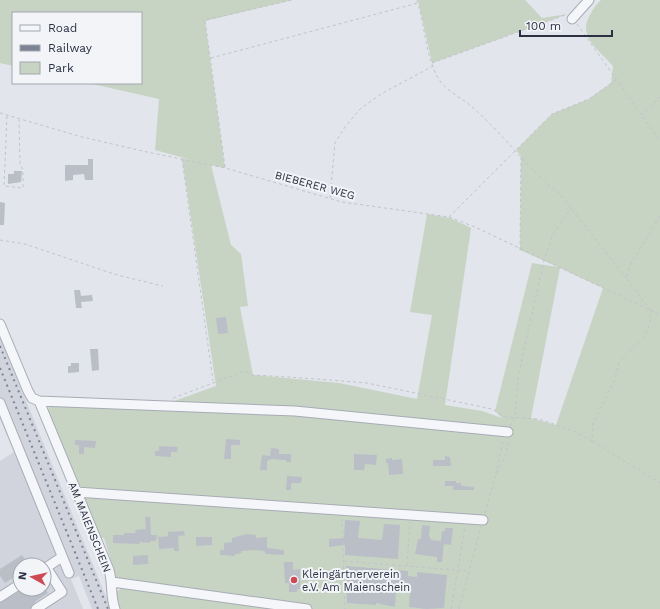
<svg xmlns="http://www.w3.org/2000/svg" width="660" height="609" font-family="'Work Sans',sans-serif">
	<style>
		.built { fill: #d1d4dc; fill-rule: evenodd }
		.green { fill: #c7d4c4; fill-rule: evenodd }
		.building { fill: #babec7 }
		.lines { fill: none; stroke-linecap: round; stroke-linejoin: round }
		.minor-casing { stroke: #a7abb5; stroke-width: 11 }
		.path { stroke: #c0c3c9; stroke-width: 1; stroke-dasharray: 3 3; stroke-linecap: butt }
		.minor { stroke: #f5f6f9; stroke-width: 9 }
		.rail { stroke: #7c8394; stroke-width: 2; stroke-dasharray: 2 4; stroke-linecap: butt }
		.poi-dot { fill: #cd4a53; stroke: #f2f4f8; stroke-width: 1.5 }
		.labels { text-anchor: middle; stroke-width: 4; stroke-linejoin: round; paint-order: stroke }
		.street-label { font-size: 11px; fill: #2b3142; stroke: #f2f4f8 }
		.poi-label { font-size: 11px; fill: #2b3142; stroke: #f2f4f8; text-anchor: start }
	</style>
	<rect width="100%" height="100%" fill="#e2e5eb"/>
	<!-- built -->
	<path class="built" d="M0,337L111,609H92L79,576L71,579L83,609H0V461L14,452L0,419ZM20,565H44V589H20Z"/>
	<!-- green -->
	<path class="green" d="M0,0H292L205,21L225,168L211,165L231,245L241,254L248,306L240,307L253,375L339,383L417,399L432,315L410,312L427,214L450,218L471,228L445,405L482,411L502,418L495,411L532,263L558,267L520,250L521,156L516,150L552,114L589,99L611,83L613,66C599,50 577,37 590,15C593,9 596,4 601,0H660V609H117L116,591L120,590L104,538H97L47,413L50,403L152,409L216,386L182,158L195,161L155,150L159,99L88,83H141V13H13V66L0,63ZM560,268L603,288L556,425L531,418Z
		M418,0H525L542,18L568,14L432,63Z"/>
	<!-- building -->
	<path class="building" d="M88,159H93V180H85L84,174L73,175V180L65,181V165H88Z
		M14,171H22L21,182L8,184V174H14Z
		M0,202L5,203L4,225H0Z
		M74,290H80L81,296L92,295L93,301L81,302L82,308H76Z
		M226,317L228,333L218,334L216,318Z
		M90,349H98L99,370L92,371Z
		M71,363H79V372L68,373V366H71Z
		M226,439L240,440V445H231V459H224Z
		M75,440L96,441L95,448L84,447V454H79V445H75Z
		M159,446L178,447L177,452H171V457L155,456V451H159Z
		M271,448L279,449V454H291V462H286V460L271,459L267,461V470H260L262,455L270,456Z
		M354,454L377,455L376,465L365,464L364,470H354Z
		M445,456L450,457L451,466H433V460H445Z
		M392,458V460L402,459L403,474L389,475L388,463H386V459Z
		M287,476L302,477L301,483H291V490H286Z
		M445,481H456V483H461V486L474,487V490H453V486H445Z
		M145,517H150L151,535H157L156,541H150V543L139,542L140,544L113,543V535H124V533H136L135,530L146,529Z
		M345,520L360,521L358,538L371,539L382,540L384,524L400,525L398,559L345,555V545L329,547V539L344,538Z
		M422,525L430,526L429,535L431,540L441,541L442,531H445V528H453L451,545L444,544L442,562H437V557L415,554L418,539H421Z
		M184,531L185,535L179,536L178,537L179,551H174V548L159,549L158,537L172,536H168V532Z
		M247,534L256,535V538L267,537V548L284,550V555L266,554L264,551L254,550L241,551L242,553L235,554V556L220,555V550H224V543L232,542V538Z
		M196,537H212V545L196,546Z
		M22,555L29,565H20V573L5,583L0,576V569Z
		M148,555V564L133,565V556Z
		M284,562H293V570L300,569V589H297V592H289V583H285Z
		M346,566L408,571V576L417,577V572L447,575L444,608L426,609L409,607L410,590L401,589V592L396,591L395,607L376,603V605L347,603Z
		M23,589H45L48,593L36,601L30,609H0V603Z"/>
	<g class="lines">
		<defs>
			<path id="minor" d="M572,19L589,0
				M0,324L28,391L32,398L39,401L109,570C113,583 110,596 115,609
				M39,401L295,411L508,432
				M0,403L69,573
				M76,492L483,520
				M44,569L62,557
				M112,582L307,609
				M0,597L20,584
				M36,609L62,592L46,567"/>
		</defs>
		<!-- minor casing -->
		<use href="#minor" class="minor-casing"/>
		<!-- path -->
		<path class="path" d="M417,0C425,25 425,53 437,76C443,88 456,95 466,102C500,129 525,167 559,193L627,279
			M577,24L660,141
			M211,58L418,3
			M432,63L565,15
			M0,113L82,137L147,152L225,168L342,202L449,217L475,227L660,315
			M641,115L660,97
			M7,116L4,186L23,188V170L20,164L19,120
			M182,159L213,381
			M225,167L205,20L292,0
			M330,198L335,143L345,127L360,109L381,94L433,66
			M449,217L552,114L589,99L616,80
			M0,240L25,244L117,275L163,286
			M520,250L521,157
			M173,398L245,371L253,375C292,377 330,380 367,383L492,409L506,417L539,419L574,431L592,441L593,423L615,379L619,362L645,335L650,322V310L627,279L629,267L660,216
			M510,426L515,418L518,377L544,260L553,234L571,208
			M592,441L660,483
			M496,474L503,440
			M485,513L496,474L506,454L509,440
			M342,518L345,609
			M344,561L468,571
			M407,565L410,522
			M451,609L465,527
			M459,609L481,527"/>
		<!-- minor -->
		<use href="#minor" class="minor"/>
		<!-- rail -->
		<path class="rail" d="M0,346L108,609
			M0,368L98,609"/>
	</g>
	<!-- markers -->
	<circle class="poi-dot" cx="294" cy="580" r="4"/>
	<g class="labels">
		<!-- street labels -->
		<g class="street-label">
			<text transform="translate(315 185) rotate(15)" y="4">BIEBERER WEG</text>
			<text transform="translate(90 527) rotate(68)" y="4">AM MAIENSCHEIN</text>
		</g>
		<!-- poi labels -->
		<g class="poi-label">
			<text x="302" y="578">Kleingärtnerverein<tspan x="302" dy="13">e.V. Am Maienschein</tspan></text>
		</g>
	</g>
	<!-- legend -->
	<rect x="12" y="12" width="130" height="72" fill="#f2f4f8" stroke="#a2a6af"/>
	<rect x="20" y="25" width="20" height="6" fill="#f5f6f9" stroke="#a2a6af"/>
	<text x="48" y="32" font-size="12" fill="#2b3142">Road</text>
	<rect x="20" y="45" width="20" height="6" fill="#7c8394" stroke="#a2a6af"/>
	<text x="48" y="52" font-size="12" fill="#2b3142">Railway</text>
	<rect x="20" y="62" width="20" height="12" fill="#c7d4c4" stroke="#a2a6af"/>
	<text x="48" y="72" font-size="12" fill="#2b3142">Park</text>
	<!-- north arrow -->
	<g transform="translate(32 577) rotate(278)"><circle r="19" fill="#f2f4f8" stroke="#a2a6af"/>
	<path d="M0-3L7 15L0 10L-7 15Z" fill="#cd4a53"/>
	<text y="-6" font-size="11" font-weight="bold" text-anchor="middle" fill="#2b3142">N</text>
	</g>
	<!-- scale -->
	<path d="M520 30v6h92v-6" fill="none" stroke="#2b3142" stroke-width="2"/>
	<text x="526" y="30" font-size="12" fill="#2b3142" stroke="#f2f4f8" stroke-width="3" paint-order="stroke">100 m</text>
</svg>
